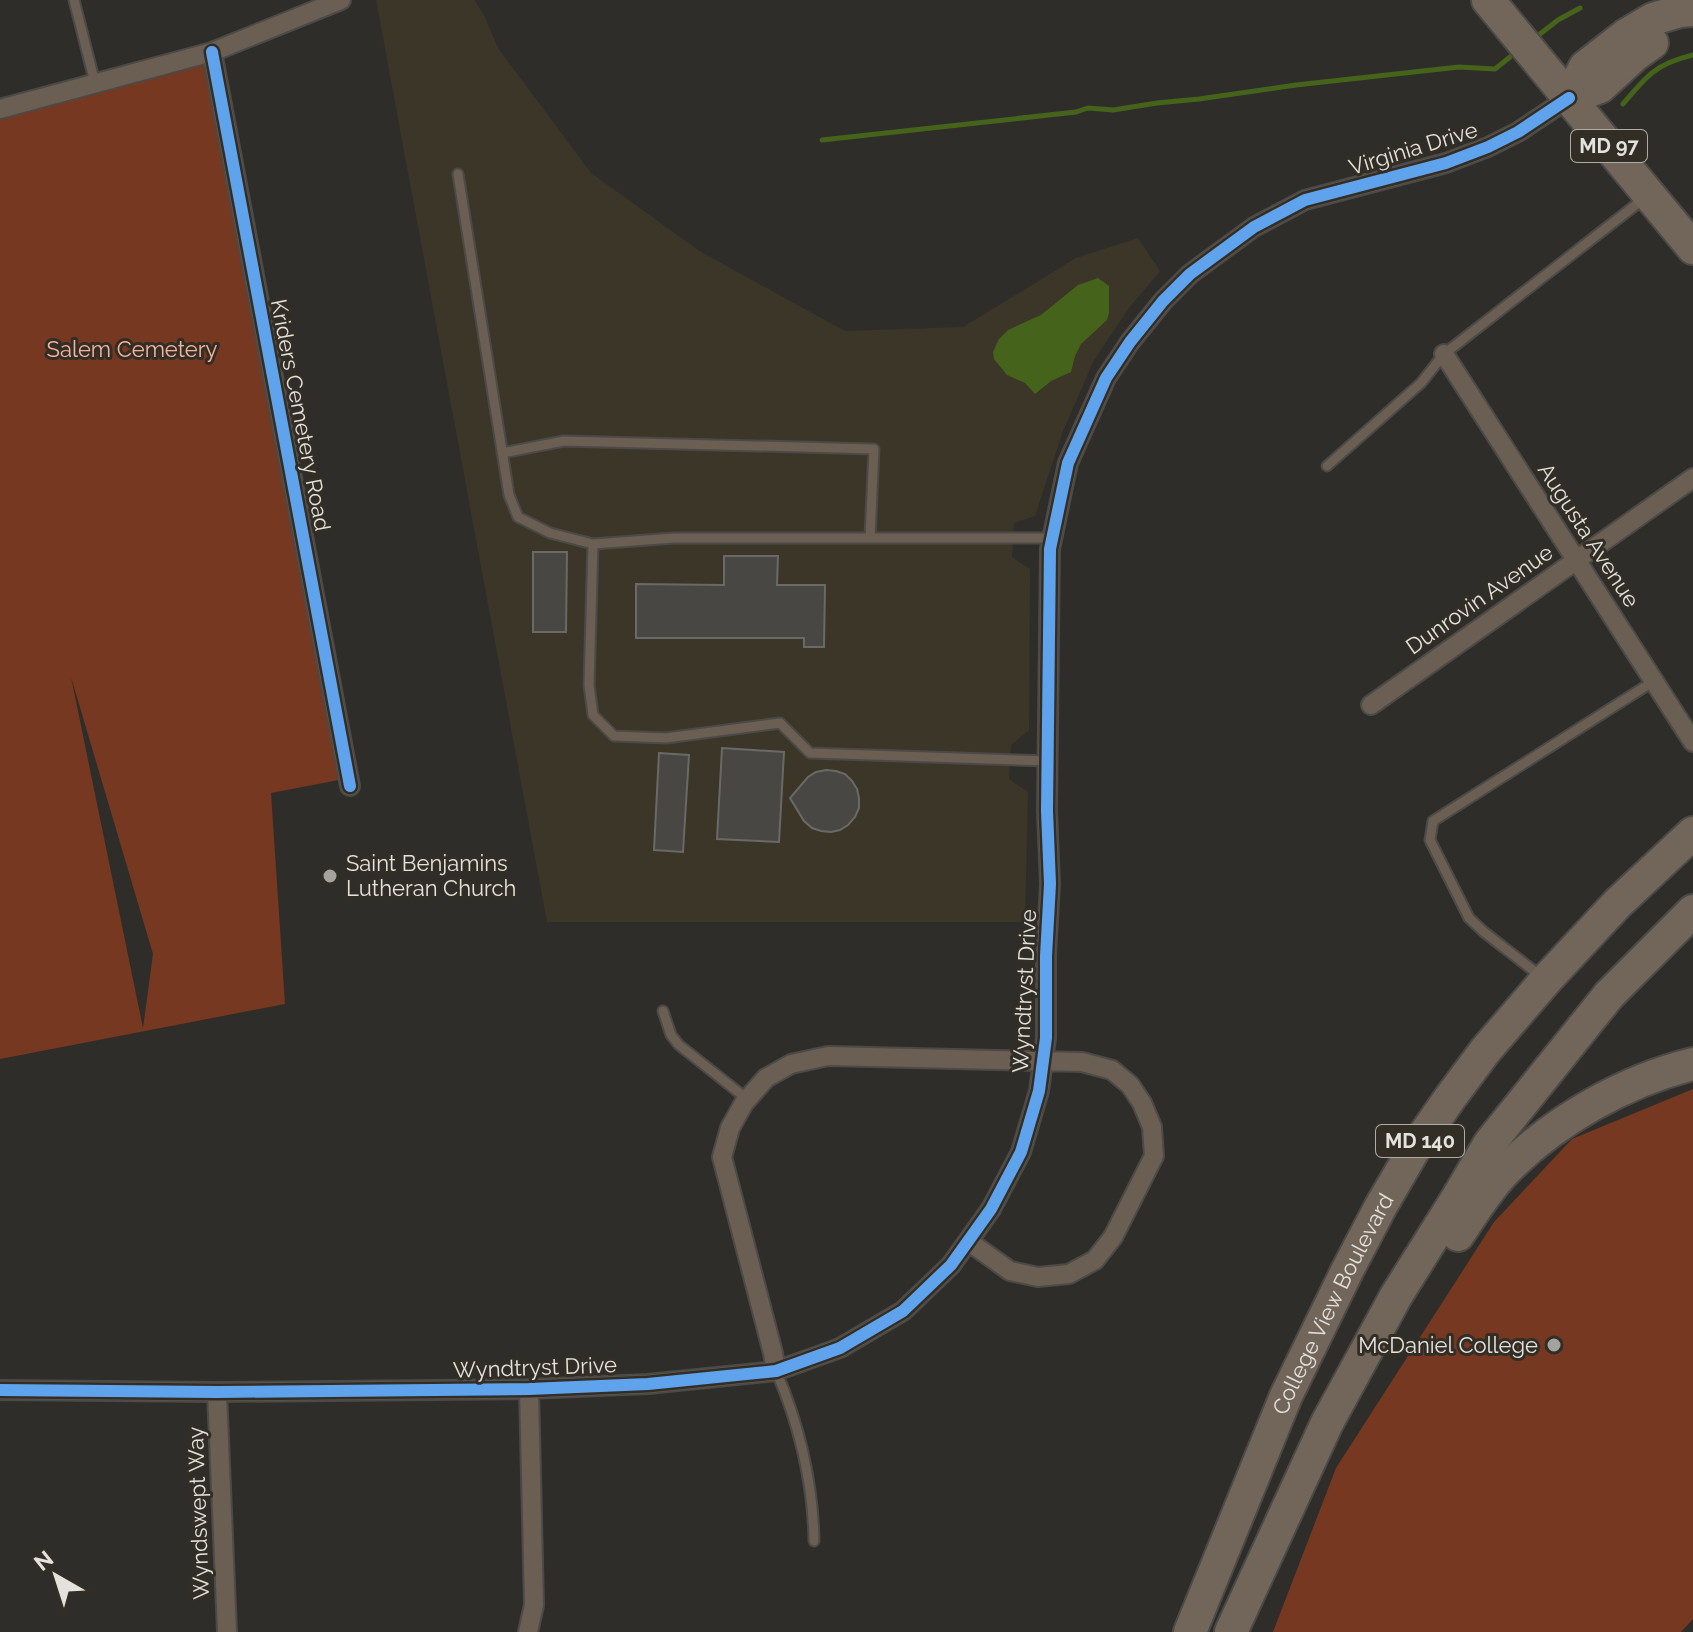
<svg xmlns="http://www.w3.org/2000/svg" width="1693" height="1632" font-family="Raleway,sans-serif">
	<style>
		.built { fill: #3c3629 }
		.green { fill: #763821; fill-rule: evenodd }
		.water { fill: #45631a }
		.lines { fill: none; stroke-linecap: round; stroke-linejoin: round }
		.stream { stroke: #45631a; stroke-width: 5 }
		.building { fill: #484743; stroke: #6a6966; stroke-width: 2 }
		.lane-casing { stroke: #4b4a46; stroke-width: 13 }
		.street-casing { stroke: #4b4a46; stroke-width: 22 }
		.highway-casing { stroke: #4b4a46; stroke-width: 36 }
		.lane { stroke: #6b5e53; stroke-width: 9 }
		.street { stroke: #6b5e53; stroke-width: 18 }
		.highway { stroke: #72665b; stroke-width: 32 }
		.cycleway-casing { stroke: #322e26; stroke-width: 17 }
		.cycleway { stroke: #60a3ed; stroke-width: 12 }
		.poi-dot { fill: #a5a39d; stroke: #322e26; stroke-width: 3 }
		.labels { text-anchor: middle; stroke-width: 6; stroke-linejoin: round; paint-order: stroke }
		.shield { fill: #322e26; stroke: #afaca5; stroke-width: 2 }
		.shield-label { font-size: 20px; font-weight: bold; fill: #e4e2dc }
		.street-label { font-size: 22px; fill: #e4e2dc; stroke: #322e26 }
		.park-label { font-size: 22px; fill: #f7b39c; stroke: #322e26 }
		.poi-label { font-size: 22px; fill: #e4e2dc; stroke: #322e26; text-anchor: start }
	</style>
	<rect width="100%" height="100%" fill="#2f2d29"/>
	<!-- built -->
	<path class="built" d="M376,0H474L484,15L498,48L591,173L701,252L845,331L963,327L1076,258L1138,238L1160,271L1129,308L1094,360L1063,431L1035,516L1014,523L1012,557L1030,569L1029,730L1011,745L1009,779L1028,792L1025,922H547Z"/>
	<!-- green -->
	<path class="green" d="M206,64L344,779L271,793L285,1004L0,1059V118ZM71,677L153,954L143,1028Z
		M1693,1089V1619L1681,1632H1273L1336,1468L1494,1222L1572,1139Z"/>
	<!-- water -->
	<path class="water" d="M1098,278L1109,286V313L1107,320L1081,344L1075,356L1071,372L1051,381L1035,394L1025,383L1007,375L994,359L993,352L999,339L1008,330L1041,315L1078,285Z"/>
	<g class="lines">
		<!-- stream -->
		<path class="stream" d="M1540,34L1558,20L1580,8
			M1623,104C1647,75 1656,64 1693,55
			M822,140L1076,112L1088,108L1113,110L1157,103L1199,99L1296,85L1459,67L1495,69L1510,57"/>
	</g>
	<!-- building -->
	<path class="building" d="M533,552H567L566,632H533Z
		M724,556H778L777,585H825L824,647H804V638H636V584L724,585Z
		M722,748L784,752L779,842L717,839Z
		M659,753L689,755L683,852L654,850Z
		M826,770L836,771L845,774L852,781L857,789L859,798V808L855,817L848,825L840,830L831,832L821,831L812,828L804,821L790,798L808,777L816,772Z"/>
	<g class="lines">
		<defs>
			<path id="lane" d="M74,0L95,83
				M458,174L509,495L518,517L550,533L593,544
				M502,453L564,441L874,449L870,538
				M1327,466L1421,383L1444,354L1646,197
				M1048,761L810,753L780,723L666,738L614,736L593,715L589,685L593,544L674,538H1051
				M1543,978L1484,932L1469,918L1430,840L1433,821L1654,681
				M663,1011L671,1035L679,1045L747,1099
				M776,1371C799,1423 813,1483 814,1541"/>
			<path id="street" d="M212,52L350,786
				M0,109L212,52L341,0
				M1444,354L1693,742
				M1371,705L1693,478
				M776,1371L773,1353L722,1157L730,1128L744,1103L766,1078L791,1064L828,1056L1082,1062L1112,1070L1130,1085L1142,1103L1152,1127L1154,1156L1113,1237L1095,1260L1069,1274L1038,1277L1010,1271L968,1241
				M0,1390L217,1392L529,1389L648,1384L776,1371L840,1348L903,1311L951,1265L991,1209L1021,1152L1039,1091L1046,1038V956L1050,884L1047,811L1050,549L1068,463L1106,378L1130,342L1163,301L1190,274L1254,227L1305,200L1446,163L1488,147L1518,132L1569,98
				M217,1392L227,1632
				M528,1632L534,1605L529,1389"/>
			<g id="highway">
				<path d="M1488,0L1693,248"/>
				<path d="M1569,98L1585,67L1626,35L1653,19L1680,11L1693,10"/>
				<path d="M1569,98L1600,87L1635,55L1652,43"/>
				<path d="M1458,1235C1473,1213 1487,1189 1506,1170C1555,1120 1625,1081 1693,1064"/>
				<path id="s1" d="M1190,1632L1286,1396L1348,1269L1381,1206L1413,1151L1450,1098L1485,1051L1546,980L1618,903L1693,833"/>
				<path d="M1231,1632L1327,1423L1396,1296L1458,1197L1490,1143L1609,995L1693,911"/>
			</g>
		</defs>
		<!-- lane casing -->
		<use href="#lane" class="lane-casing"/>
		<!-- street casing -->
		<use href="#street" class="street-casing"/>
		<!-- highway casing -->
		<use href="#highway" class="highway-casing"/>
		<!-- lane -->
		<use href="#lane" class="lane"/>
		<!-- street -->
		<use href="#street" class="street"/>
		<!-- highway -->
		<use href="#highway" class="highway"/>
		<defs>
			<path id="cycleway" d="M212,52L350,786
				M0,1390L217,1392L529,1389L648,1384L776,1371L840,1348L903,1311L951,1265L991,1209L1021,1152L1039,1091L1046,1038V956L1050,884L1047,811L1050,549L1068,463L1106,378L1130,342L1163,301L1190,274L1254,227L1305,200L1446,163L1488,147L1518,132L1569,98"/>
		</defs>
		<!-- cycleway casing -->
		<use href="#cycleway" class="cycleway-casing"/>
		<!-- cycleway -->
		<use href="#cycleway" class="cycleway"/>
	</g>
	<!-- markers -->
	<g class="poi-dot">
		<circle cx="330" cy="876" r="8"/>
		<circle cx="1554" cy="1345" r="8"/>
	</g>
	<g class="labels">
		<!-- shield labels -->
		<g class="shield">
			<rect x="1571" y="130" width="76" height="32" rx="6"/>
			<rect x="1376" y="1125" width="88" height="32" rx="6"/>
		</g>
		<g class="shield-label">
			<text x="1609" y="153">MD 97</text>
			<text x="1420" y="1148">MD 140</text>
		</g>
		<!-- street labels -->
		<g class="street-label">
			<text transform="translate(1413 148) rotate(-17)" y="8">Virginia Drive</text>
			<text transform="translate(301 415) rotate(79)" y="8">Kriders Cemetery Road</text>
			<text transform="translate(1589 535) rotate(57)" y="8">Augusta Avenue</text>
			<text transform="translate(1479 599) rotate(-35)" y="8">Dunrovin Avenue</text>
			<text transform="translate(1024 991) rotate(-87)" y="8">Wyndtryst Drive</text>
			<text dy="8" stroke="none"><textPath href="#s1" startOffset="358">College View Boulevard</textPath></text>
			<text transform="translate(535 1367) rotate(-2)" y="8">Wyndtryst Drive</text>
			<text transform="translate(198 1513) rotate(-92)" y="8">Wyndswept Way</text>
		</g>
		<!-- park labels -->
		<g class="park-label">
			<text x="132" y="357">Salem Cemetery</text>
		</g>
		<!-- poi labels -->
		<g class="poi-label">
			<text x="346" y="871">Saint Benjamins<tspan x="346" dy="25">Lutheran Church</tspan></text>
			<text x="1538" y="1353" text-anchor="end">McDaniel College</text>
		</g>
	</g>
	<!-- north arrow -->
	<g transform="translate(56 1576) rotate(321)" stroke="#322e26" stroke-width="6" paint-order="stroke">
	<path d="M0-6L14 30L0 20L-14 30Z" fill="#e4e2dc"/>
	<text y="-12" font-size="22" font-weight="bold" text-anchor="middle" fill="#e4e2dc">N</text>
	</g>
</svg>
